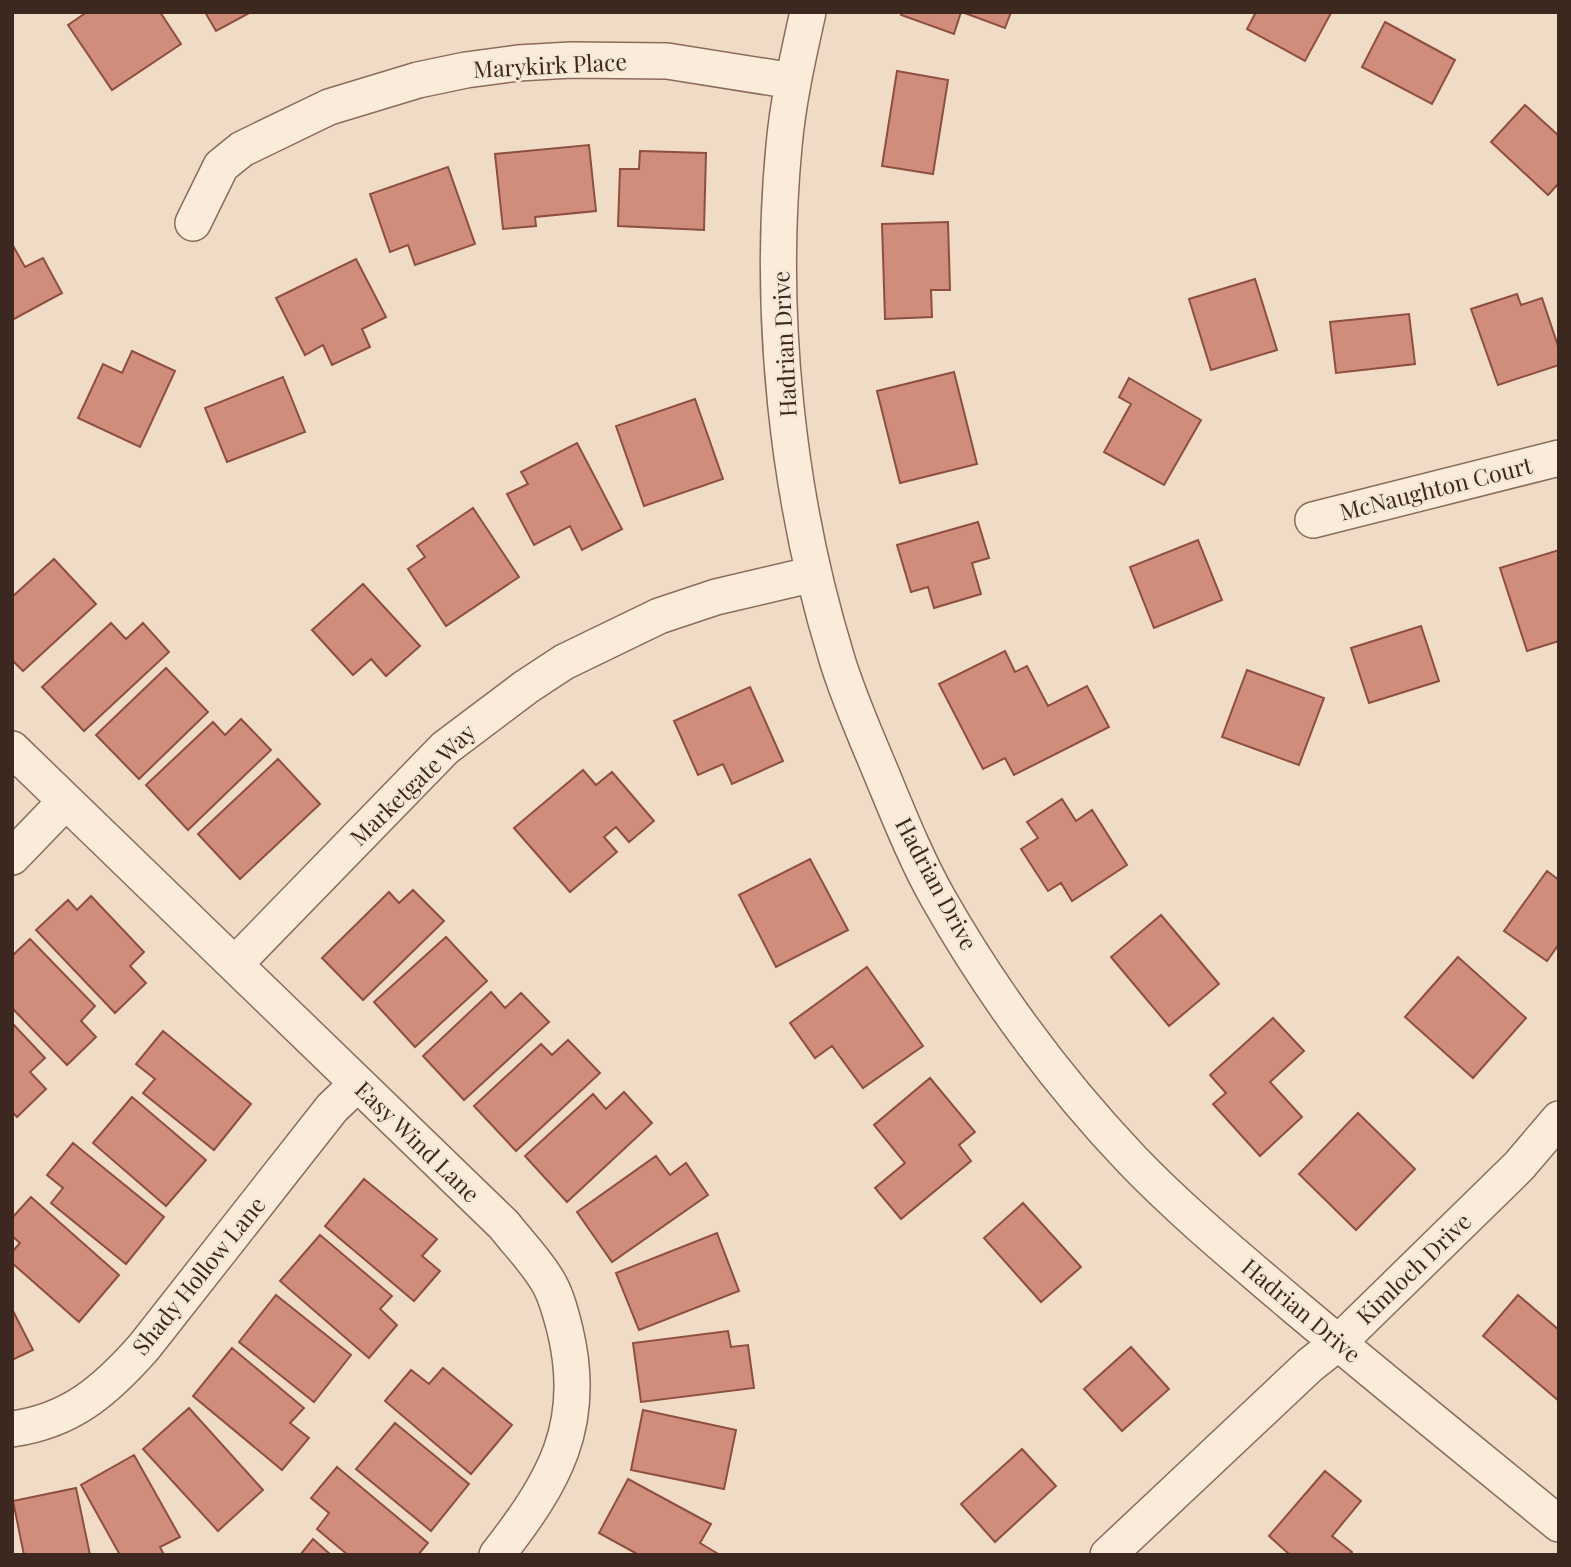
<svg xmlns="http://www.w3.org/2000/svg" width="1571" height="1567" font-family="'Playfair Display',serif">
	<style>
		.building { fill: #d08d7c; stroke: #8e4e40; stroke-width: 2 }
		.lines { fill: none; stroke-linecap: round; stroke-linejoin: round }
		.minor-casing { stroke: #8d6b5b; stroke-width: 38 }
		.minor { stroke: #faebdb; stroke-width: 35 }
		.labels { text-anchor: middle; stroke-width: 5; stroke-linejoin: round; paint-order: stroke }
		.street-label { font-size: 23px; fill: #3d281f; stroke: #f7e7d7 }
	</style>
	<rect width="100%" height="100%" fill="#f0dbc7"/>
	<!-- building -->
	<path class="building" d="M87,12H160L181,44L112,90L68,25Z
		M205,12H251L216,31Z
		M902,12H961L954,34L901,15Z
		M962,12H1011L1005,28Z
		M1256,12H1329L1331,13L1305,61L1247,29Z
		M1385,22L1455,60L1432,104L1362,67Z
		M897,71L948,80L933,174L882,166Z
		M1525,105L1559,136V183L1548,195L1491,142Z
		M589,145L596,211L535,217L536,226L503,229L495,154Z
		M640,151L706,153L704,230L618,226L620,169H639Z
		M448,167L475,244L415,265L408,245L390,252L370,194Z
		M948,222L950,290H931L932,317L885,319L882,224Z
		M12,244L25,267L43,258L62,293L12,320Z
		M356,259L386,317L362,329L370,347L332,365L323,345L305,355L276,298Z
		M1255,279L1277,350L1211,370L1189,299Z
		M1517,294L1521,305L1542,298L1559,349V365L1498,385L1471,309Z
		M1409,314L1415,364L1336,373L1330,322Z
		M132,351L175,371L140,447L78,418L103,364L122,373Z
		M954,372L977,464L900,483L877,391Z
		M283,377L305,432L227,462L205,408Z
		M1129,378L1201,420L1164,485L1104,452L1131,404L1119,397Z
		M695,399L723,479L644,506L616,426Z
		M577,443L622,529L582,550L570,526L534,545L507,494L528,484L521,472Z
		M473,508L519,577L446,626L408,569L425,557L417,546Z
		M978,522L989,558L972,563L981,594L934,608L928,587L911,592L897,545Z
		M1198,540L1222,600L1154,628L1130,567Z
		M1559,550V641L1527,651L1500,568Z
		M54,559L96,604L23,671L12,660V597Z
		M363,584L420,646L386,676L371,659L353,675L312,630Z
		M111,623L126,639L143,623L169,652L84,731L42,687Z
		M1421,626L1439,681L1369,703L1351,648Z
		M1005,651L1015,672L1027,666L1048,706L1087,686L1109,727L1014,775L1005,758L983,769L939,684Z
		M166,668L208,712L139,779L96,735Z
		M1247,670L1324,698L1299,765L1222,737Z
		M750,687L783,761L732,784L723,764L698,775L674,721Z
		M241,719L271,750L188,830L146,785L213,722L225,735Z
		M278,759L320,804L240,879L198,834Z
		M583,770L596,785L612,772L654,821L629,842L616,827L604,837L617,852L570,892L514,828Z
		M1062,799L1076,821L1092,810L1127,865L1072,901L1061,883L1048,891L1021,849L1038,838L1027,822Z
		M810,859L848,930L776,967L739,895Z
		M1547,871L1559,880V944L1547,961L1504,931Z
		M413,890L444,921L363,1000L322,958L389,892L399,903Z
		M91,896L144,952L130,966L146,983L115,1013L36,930L68,900L77,910Z
		M1161,915L1219,984L1169,1026L1111,957Z
		M446,937L487,981L415,1047L374,1002Z
		M30,939L95,1006L81,1021L96,1037L67,1065L12,1008V956Z
		M1458,957L1526,1018L1473,1078L1405,1017Z
		M867,967L923,1046L863,1088L832,1046L815,1058L790,1023Z
		M491,992L505,1008L521,993L549,1022L464,1100L423,1056Z
		M1273,1018L1304,1051L1270,1082L1302,1117L1260,1156L1213,1104L1226,1093L1210,1075Z
		M12,1023L45,1058L30,1072L46,1089L17,1117L12,1112Z
		M163,1031L251,1104L214,1150L143,1093L155,1079L136,1064Z
		M568,1040L600,1073L516,1151L474,1106L541,1044L552,1055Z
		M930,1078L975,1132L959,1145L971,1161L901,1219L875,1188L905,1163L874,1125Z
		M624,1092L652,1123L567,1202L525,1156L593,1094L606,1109Z
		M132,1097L206,1160L166,1206L93,1143Z
		M1358,1113L1415,1169L1356,1230L1299,1174Z
		M73,1143L164,1217L126,1264L51,1203L63,1188L47,1175Z
		M656,1156L670,1175L686,1163L708,1195L612,1262L577,1212Z
		M364,1179L437,1239L422,1256L440,1271L414,1301L325,1226Z
		M31,1197L119,1275L79,1322L12,1263V1252L20,1243L12,1236V1218Z
		M1023,1203L1081,1267L1041,1302L984,1238Z
		M717,1233L739,1291L639,1330L616,1273Z
		M320,1235L392,1296L380,1309L397,1325L369,1358L280,1281Z
		M276,1295L351,1355L314,1402L239,1342Z
		M1518,1295L1559,1330V1401L1483,1336Z
		M12,1309L33,1350L12,1360Z
		M728,1331L731,1347L748,1345L754,1388L641,1402L633,1343Z
		M1131,1347L1169,1389L1122,1431L1084,1389Z
		M232,1348L304,1408L290,1423L309,1438L282,1470L193,1396Z
		M443,1368L512,1425L471,1474L385,1401L411,1370L429,1384Z
		M189,1408L263,1490L218,1531L143,1449Z
		M643,1410L736,1430L724,1489L631,1470Z
		M395,1423L469,1484L431,1531L356,1469Z
		M1022,1449L1056,1486L995,1542L961,1504Z
		M134,1455L180,1537L160,1547L164,1555H120L81,1485Z
		M337,1467L428,1543L418,1555H348L317,1529L329,1513L311,1498Z
		M1325,1471L1361,1501L1332,1536L1352,1552L1349,1555H1290L1269,1536Z
		M628,1479L711,1524L700,1543L720,1555H639L599,1533Z
		M76,1488L90,1555H24L13,1501Z
		M313,1539L331,1555H300Z"/>
	<g class="lines">
		<defs>
			<path id="minor" d="M808,12C798,57 788,101 784,146C768,313 787,496 836,656C848,697 866,736 882,775C899,816 916,859 938,898C992,993 1057,1081 1132,1160C1182,1212 1238,1258 1293,1305C1381,1379 1470,1451 1559,1524
				M193,223L221,166L242,149L329,107L418,80L466,70L518,63L571,60L667,61L793,81
				M1313,520L1559,458
				M12,749L504,1225C518,1243 535,1260 547,1280C556,1294 561,1314 565,1330C588,1425 554,1482 497,1555
				M12,857L65,802
				M235,964L445,748L526,687L564,662L659,616L716,597L814,574
				M12,1429C71,1421 106,1390 144,1347L332,1108L357,1084
				M1108,1555L1310,1365L1338,1343L1519,1166L1559,1119"/>
		</defs>
		<!-- minor casing -->
		<use href="#minor" class="minor-casing"/>
		<!-- minor -->
		<use href="#minor" class="minor"/>
	</g>
	<g class="labels">
		<!-- street labels -->
		<g class="street-label">
			<text transform="translate(550 66) rotate(-3)" y="8">Marykirk Place</text>
			<text transform="translate(785 344) rotate(-93)" y="8">Hadrian Drive</text>
			<text transform="translate(1436 489) rotate(-14)" y="8">McNaughton Court</text>
			<text transform="translate(413 785) rotate(-44)" y="8">Marketgate Way</text>
			<text transform="translate(936 884) rotate(62)" y="8">Hadrian Drive</text>
			<text transform="translate(417 1142) rotate(44)" y="8">Easy Wind Lane</text>
			<text transform="translate(1414 1269) rotate(-44)" y="8">Kimloch Drive</text>
			<text transform="translate(199 1276) rotate(-51)" y="8">Shady Hollow Lane</text>
			<text transform="translate(1301 1311) rotate(40)" y="8">Hadrian Drive</text>
		</g>
	</g>
	<!-- border -->
	<rect width="1571" height="1567" fill="none" stroke="#3d281f" stroke-width="28"/>
</svg>
